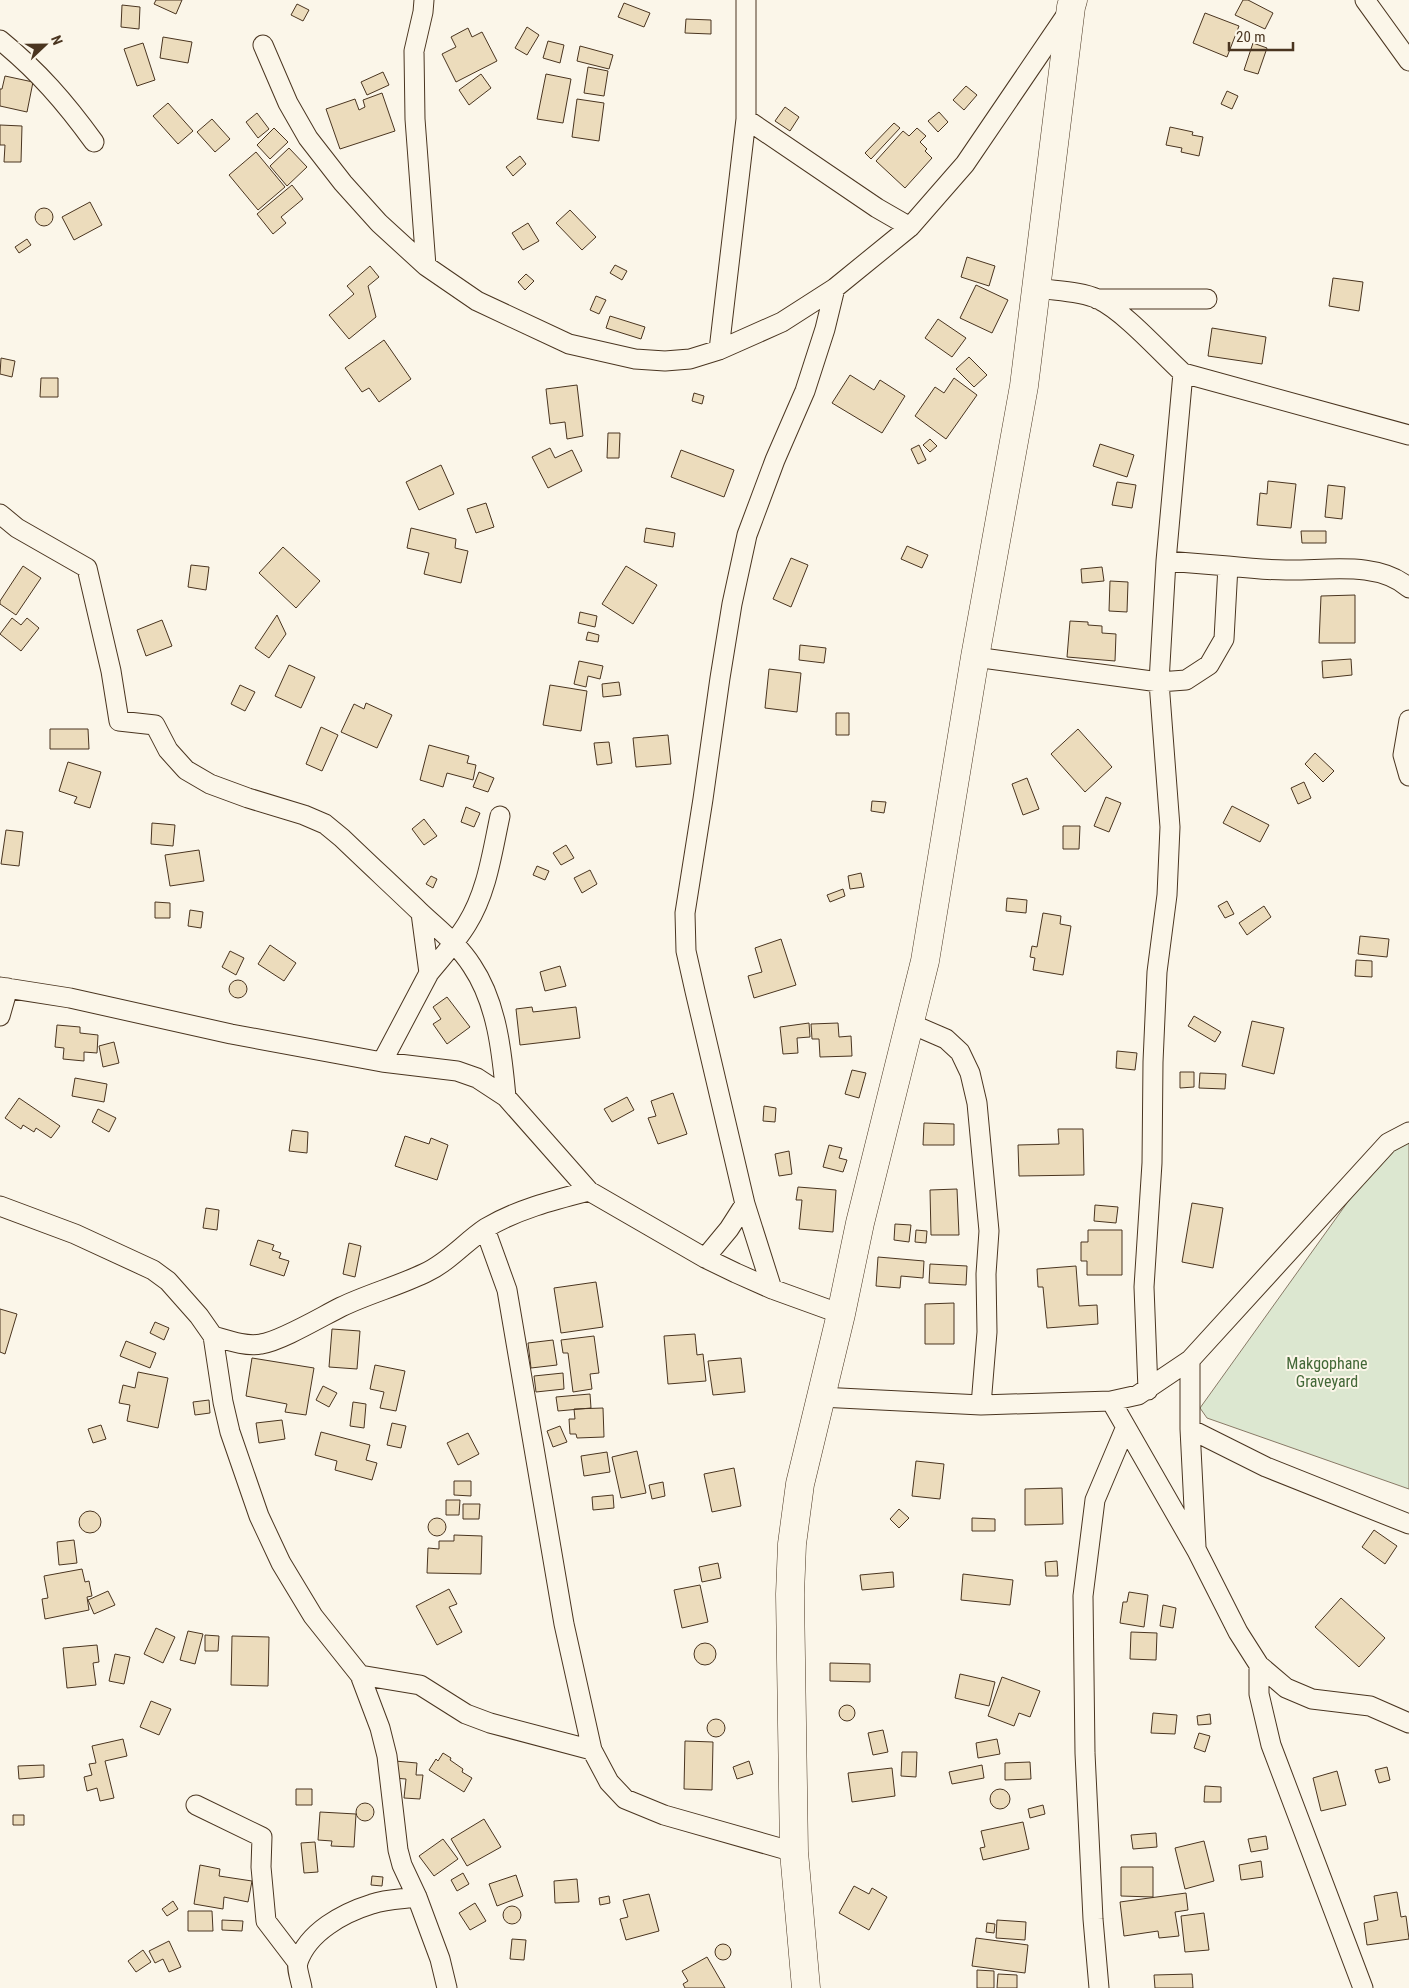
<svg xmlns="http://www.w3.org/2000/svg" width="1409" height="1988" font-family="'Roboto Condensed',sans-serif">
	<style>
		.green { fill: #dce7d0; stroke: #887966 }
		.building { fill: #ecdcbc; stroke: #4a3520 }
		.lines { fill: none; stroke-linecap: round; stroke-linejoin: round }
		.street-casing { stroke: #4a3520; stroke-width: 21 }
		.secondary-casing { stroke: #4a3520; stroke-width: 29 }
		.street { stroke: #fbf6e9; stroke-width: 19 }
		.secondary { stroke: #fbf6e9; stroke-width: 28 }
		.labels { text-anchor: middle; stroke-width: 4; stroke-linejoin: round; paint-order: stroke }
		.park-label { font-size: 16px; fill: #436837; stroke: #fbf6e9 }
	</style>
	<rect width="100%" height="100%" fill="#fbf6e9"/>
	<!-- green -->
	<path class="green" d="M1409,1138V1489L1207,1418L1200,1408L1390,1143Z"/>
	<!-- building -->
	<path class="building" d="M156,0H182L176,14L154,4Z
		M1243,0H1248L1273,13L1265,29L1235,15Z
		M624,3L650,13L644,27L618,17Z
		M297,4L309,10L303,21L291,15Z
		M122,5L140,7L139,29L121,27Z
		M1205,13L1239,26L1227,57L1193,43Z
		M686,19L711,20V34L685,33Z
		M527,27L539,35L527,55L515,48Z
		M468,28L472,37L482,32L497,61L456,82L442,54L456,47L451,37Z
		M163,37L192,42L188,63L160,58Z
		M548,41L564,45L560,63L543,58Z
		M143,43L155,80L137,86L124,49Z
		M1253,43L1267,48L1258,74L1244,70Z
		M580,46L613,55L609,69L577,61Z
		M588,67L608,71L604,96L584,93Z
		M383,72L389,85L367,95L361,82Z
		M481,74L491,88L469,105L459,90Z
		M546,74L571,79L563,123L537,119Z
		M5,76L33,82L27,112L0,106V89H2Z
		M966,86L977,95L964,110L953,100Z
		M1227,91L1238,96L1232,109L1221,104Z
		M382,93L395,131L340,149L326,109L355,99L359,110L365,107L363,100Z
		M577,99L604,103L599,141L572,137Z
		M168,103L193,131L178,144L153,116Z
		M785,107L799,117L790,131L775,121Z
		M939,112L948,122L938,132L928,121Z
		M257,113L269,129L258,138L246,122Z
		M212,119L230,139L215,152L197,132Z
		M894,123L900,128L871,159L865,153Z
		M0,125L22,126L21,162H4L5,145H0Z
		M1170,127L1193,132L1192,135L1203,137L1199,156L1181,152L1182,148L1166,145Z
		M274,128L288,142L270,159L257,145Z
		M917,128L926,136L920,142L927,149L925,151L932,158L905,188L876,161L903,131L909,136Z
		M289,148L307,167L287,186L270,166Z
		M256,152L285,187L258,210L229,175Z
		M520,156L526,164L513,176L506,167Z
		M292,185L303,199L281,217L286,223L273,234L257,214Z
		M90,202L102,225L74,240L62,217Z
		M35 217a9 9 0 1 1 18 0a9 9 0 1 1-18 0Z
		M570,210L596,237L582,250L556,223Z
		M528,223L539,241L523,250L512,233Z
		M27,239L31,245L19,253L15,247Z
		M967,257L995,266L989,286L961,277Z
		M615,265L627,271L622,280L610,273Z
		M370,266L379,277L368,286L376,317L349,339L329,315L354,294L347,286Z
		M526,274L534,281L525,290L518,282Z
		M1333,278L1363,282L1359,311L1329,306Z
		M976,285L1008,300L992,333L960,318Z
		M596,296L606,300L599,314L590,310Z
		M610,316L645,327L641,339L606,328Z
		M938,319L966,338L952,357L925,338Z
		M1212,328L1266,337L1262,364L1208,356Z
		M384,340L411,379L379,402L369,388L362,392L345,368Z
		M969,357L987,375L974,387L956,369Z
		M1,358L15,361L12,377L0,374Z
		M850,375L874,390L880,380L905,396L882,433L832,403Z
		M41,378H58V397H40Z
		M954,378L977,395L946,439L915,416L935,387L944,393Z
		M577,385L583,436L567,439L565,422L550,424L546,389Z
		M694,393L704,396L702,404L692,401Z
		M608,433H620L619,458H607Z
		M930,439L937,446L930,452L923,445Z
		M1100,444L1134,455L1127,477L1093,466Z
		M919,445L926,460L918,464L911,449Z
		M550,448L555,458L572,450L582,471L548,488L532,457Z
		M681,450L734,470L724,497L671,477Z
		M441,465L454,494L419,510L406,482Z
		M1268,481L1296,484L1291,528L1257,525L1260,493L1267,494Z
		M1117,482L1136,485L1132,508L1112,505Z
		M1328,485L1345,487L1342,519L1325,517Z
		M486,503L494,527L476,533L467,509Z
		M411,528L456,539L455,548L468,551L461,583L424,574L429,553L407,548Z
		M646,528L675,533L673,547L644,542Z
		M1301,531H1326V543H1302Z
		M907,546L928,555L922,568L901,559Z
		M283,547L320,581L296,608L259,573Z
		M791,558L808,565L791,607L773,599Z
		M191,565L209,567L206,590L188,587Z
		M23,566L41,578L16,615L0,604V601Z
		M626,566L657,585L633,624L602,604Z
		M1102,567L1104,581L1082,583L1081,569Z
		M1110,581L1128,582L1127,612L1109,611Z
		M1355,595V643H1319L1321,596Z
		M580,612L597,616L595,627L578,623Z
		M277,615L286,634L269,658L255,648Z
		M12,618L21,625L27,618L39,628L21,651L0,634Z
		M162,620L172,646L146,656L137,630Z
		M1070,621L1088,622V625L1102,626V633L1116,634L1115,661L1067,657Z
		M588,632L599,635L598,642L586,640Z
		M800,645L826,648L824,663L799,660Z
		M1351,659L1352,675L1323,678L1322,661Z
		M579,661L603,666L600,679L588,676L586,687L574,684Z
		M289,665L315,677L301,708L275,696Z
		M769,669L801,673L797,712L765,708Z
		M619,682L621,695L603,697L602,684Z
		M240,685L255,692L245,711L231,704Z
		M550,685L587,691L581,731L543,725Z
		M366,703L392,715L377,748L341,732L354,704L364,709Z
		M836,713H849V735H836Z
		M321,727L338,735L322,771L306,764Z
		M50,729H88L89,749H50Z
		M1078,729L1112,767L1085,792L1051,754Z
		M668,735L671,764L636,767L633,738Z
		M609,742L612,763L597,765L594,743Z
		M429,745L469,756L467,763L476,765L473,780L447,773L443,787L420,780Z
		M1315,753L1334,771L1323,782L1305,764Z
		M68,762L101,772L90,808L74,803L77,797L59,791Z
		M479,772L494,778L488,792L473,787Z
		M1027,778L1039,809L1023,815L1012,784Z
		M1304,782L1311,798L1298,804L1291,788Z
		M1106,797L1121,803L1109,832L1094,826Z
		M872,801L886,802L884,813L871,811Z
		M1232,806L1269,825L1260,842L1223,823Z
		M466,807L480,813L474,827L461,822Z
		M424,819L437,836L424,845L412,829Z
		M152,823L175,825L173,846L151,844Z
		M1063,826H1080L1079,849H1063Z
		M6,830L23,832L19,866L1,864Z
		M566,845L574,858L561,865L553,853Z
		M199,850L204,881L170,886L165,855Z
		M537,866L549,871L545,880L533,875Z
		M590,870L597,884L582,893L574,878Z
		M861,873L864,887L850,889L848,876Z
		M431,876L437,879L433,888L426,884Z
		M843,889L845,896L830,902L827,895Z
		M1007,898L1027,900L1026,913L1006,911Z
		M1227,901L1234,914L1225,918L1218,906Z
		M155,902L170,903V918H155Z
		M1264,906L1271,917L1247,935L1239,923Z
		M190,910L203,912L201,928L188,926Z
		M1043,913L1061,916L1060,924L1071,926L1063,975L1033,970L1035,958L1030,957L1032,946L1037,947Z
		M1360,936L1389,939L1387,957L1358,954Z
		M781,939L796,985L754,998L748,976L762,972L755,948Z
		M270,945L296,963L284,981L258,964Z
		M230,951L244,958L236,975L222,967Z
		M1356,960L1372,961V977L1355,976Z
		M560,966L566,986L545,991L540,972Z
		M229 989a9 9 0 1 1 18 0a9 9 0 1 1-18 0Z
		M447,997L470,1027L447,1044L433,1024L441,1019L433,1007Z
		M532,1007L533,1012L576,1007L580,1038L520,1045L516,1009Z
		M1194,1016L1221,1032L1215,1042L1188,1026Z
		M1252,1021L1284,1028L1274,1074L1242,1066Z
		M809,1023L810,1037L797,1038L798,1053L783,1054L780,1027Z
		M838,1023L839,1037L851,1036L852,1056L820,1057L819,1039H812L811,1024Z
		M57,1025L80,1027V1033L98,1035L97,1053L84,1052V1061L63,1059L64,1048L55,1047Z
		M114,1042L119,1063L103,1067L99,1046Z
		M1117,1051L1137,1053L1135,1070L1116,1068Z
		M852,1070L866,1073L859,1098L845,1094Z
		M1180,1072H1194V1087L1180,1088Z
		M1200,1073L1226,1074L1225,1089L1199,1088Z
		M75,1078L107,1084L104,1102L72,1096Z
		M673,1093L687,1134L658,1144L648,1118L656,1116L651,1101Z
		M627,1097L634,1110L612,1122L604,1109Z
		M19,1098L60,1126L51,1138L36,1128L34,1132L23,1125L21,1129L5,1118Z
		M764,1106L776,1108L775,1122L763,1121Z
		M98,1109L116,1118L109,1132L92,1122Z
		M924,1123L954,1124V1145H923Z
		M1058,1129H1083L1084,1175L1019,1176L1018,1145L1059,1144Z
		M292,1130L308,1132L307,1153L289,1151Z
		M405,1136L429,1144L431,1138L448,1145L437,1180L395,1166Z
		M829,1145L842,1148L839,1158L847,1160L843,1172L823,1167Z
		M789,1151L792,1174L779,1176L775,1154Z
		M798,1187L836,1190L833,1232L799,1229L802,1200H796Z
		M957,1189L959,1235H931L930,1190Z
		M1192,1203L1223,1208L1213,1268L1182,1262Z
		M1095,1205L1118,1207L1116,1223L1094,1221Z
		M206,1208L219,1210L217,1230L203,1228Z
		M895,1224L911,1225L909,1242L894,1240Z
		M916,1230L927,1231L926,1243L915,1242Z
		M1088,1230H1122V1275H1087V1261H1081V1242H1088Z
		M258,1240L274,1245L272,1250L281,1253L279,1258L289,1261L284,1276L250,1265Z
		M349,1243L361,1246L355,1277L343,1274Z
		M878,1257L924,1261L923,1278L901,1276L900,1288L876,1286Z
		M930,1264L967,1266L966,1285L929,1283Z
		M1076,1266L1079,1306L1097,1305L1098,1324L1047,1328L1043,1287H1038L1037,1269Z
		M596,1282L603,1327L561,1333L554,1288Z
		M954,1303V1344H925V1304Z
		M0,1309L17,1314L5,1354L0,1352Z
		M155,1322L169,1328L164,1340L150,1333Z
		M332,1329L360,1331L357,1369L329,1367Z
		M695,1334L697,1355L703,1354L706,1381L668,1384L664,1336Z
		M594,1336L599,1373L590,1374L592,1389L573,1392L568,1353H563L561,1340Z
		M553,1340L557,1365L531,1368L528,1343Z
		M126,1341L156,1353L150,1368L120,1356Z
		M252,1358L314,1368L306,1415L285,1412L287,1404L246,1396Z
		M741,1358L745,1392L713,1395L708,1361Z
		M375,1365L405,1371L396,1411L380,1408L384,1392L370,1389Z
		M138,1372L168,1378L158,1428L127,1421L130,1405L119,1403L123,1385L135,1388Z
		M563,1373L564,1389L536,1392L534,1376Z
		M323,1386L337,1393L329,1407L316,1400Z
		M590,1394L591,1408L558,1411L556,1397Z
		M209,1400L210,1413L195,1415L193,1402Z
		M353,1402L366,1404L364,1428L350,1426Z
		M603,1408L604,1437L577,1438L576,1434H570L569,1419H575L574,1409Z
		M282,1420L285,1439L259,1443L256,1423Z
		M392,1423L406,1426L401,1448L387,1445Z
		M101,1425L106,1439L93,1443L88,1429Z
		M560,1426L567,1442L553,1447L547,1431Z
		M321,1432L370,1445L366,1460L377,1463L372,1480L335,1470L337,1461L315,1455Z
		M468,1433L479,1454L458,1465L447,1443Z
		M637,1451L646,1493L621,1498L612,1457Z
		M607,1452L610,1472L584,1476L581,1456Z
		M916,1461L944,1464L940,1499L912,1496Z
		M734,1468L741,1506L712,1512L704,1474Z
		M454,1481H471V1496L454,1495Z
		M663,1482L665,1496L652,1499L649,1485Z
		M1062,1488L1063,1524L1025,1525V1489Z
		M613,1495L614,1508L593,1510L592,1497Z
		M446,1500H460L459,1515H446Z
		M463,1504H480L479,1519H463Z
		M899,1509L909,1518L899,1528L890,1519Z
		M79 1522a11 11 0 1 1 22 0a11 11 0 1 1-22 0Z
		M428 1527a9 9 0 1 1 18 0a9 9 0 1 1-18 0Z
		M972,1518L995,1519V1531H972Z
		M1374,1530L1397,1546L1385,1564L1362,1547Z
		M454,1535L482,1536L481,1574L427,1573L428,1548L439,1549V1541H454Z
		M74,1540L77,1563L59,1565L57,1542Z
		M1057,1561L1058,1576H1046L1045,1562Z
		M718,1563L721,1578L702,1582L699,1567Z
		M82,1569L85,1582L89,1581L92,1596L87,1597L89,1610L45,1619L42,1599L48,1598L44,1576Z
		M893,1572L894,1587L862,1590L860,1575Z
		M963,1574L1013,1580L1010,1605L961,1600Z
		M700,1585L708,1622L682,1628L674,1590Z
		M449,1589L457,1604L449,1607L462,1632L437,1645L416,1606Z
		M108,1591L115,1605L94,1614L88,1600Z
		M1129,1592L1148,1595L1144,1627L1120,1623L1123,1602H1127Z
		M1341,1598L1385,1638L1359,1667L1315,1627Z
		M1163,1605L1176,1608L1173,1628L1160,1626Z
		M156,1628L175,1637L163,1663L144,1654Z
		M188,1631L203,1634L195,1664L180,1660Z
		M1131,1632L1157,1633L1156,1660L1130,1659Z
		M205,1635L219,1636L218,1651H205Z
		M232,1636L269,1637L268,1686L231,1685Z
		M694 1654a11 11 0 1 1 22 0a11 11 0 1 1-22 0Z
		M97,1645L99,1662L93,1663L96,1685L67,1688L63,1648Z
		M115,1654L130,1657L124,1684L109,1681Z
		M830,1663L870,1664V1682L830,1681Z
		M960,1674L995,1682L989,1706L955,1698Z
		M1002,1677L1040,1691L1030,1717L1019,1713L1014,1726L988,1716Z
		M151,1701L171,1709L159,1735L140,1727Z
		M839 1713a8 8 0 1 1 16 0a8 8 0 1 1-16 0Z
		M1153,1713L1177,1715L1175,1734L1151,1733Z
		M1210,1714L1211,1724L1198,1725L1197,1716Z
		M707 1728a9 9 0 1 1 18 0a9 9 0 1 1-18 0Z
		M883,1730L888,1752L873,1755L868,1733Z
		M1199,1733L1210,1736L1205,1752L1194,1748Z
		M123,1739L127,1756L105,1761L114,1798L100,1801L97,1788L87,1791L84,1777L92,1775L89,1764L96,1763L92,1746Z
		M997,1739L1000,1754L978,1758L976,1743Z
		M685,1741L713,1742L712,1790L684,1789Z
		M902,1752H917L916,1777L901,1776Z
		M443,1753L451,1758L450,1760L463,1769L462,1772L472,1778L464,1792L429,1770L436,1759L438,1761Z
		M395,1761L417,1763L416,1775H423L420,1799L404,1798L406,1779L393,1778Z
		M749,1761L753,1774L737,1779L733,1767Z
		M1030,1762L1031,1779L1005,1780V1763Z
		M44,1765V1777L19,1779L18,1766Z
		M982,1765L984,1778L952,1784L949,1772Z
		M1387,1767L1390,1780L1379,1783L1375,1770Z
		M892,1768L895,1796L852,1802L848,1773Z
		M1337,1771L1346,1805L1321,1811L1313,1778Z
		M1205,1786L1221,1787V1802H1204Z
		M296,1789H312V1805H296Z
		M990 1799a10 10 0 1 1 20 0a10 10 0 1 1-20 0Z
		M356 1812a9 9 0 1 1 18 0a9 9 0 1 1-18 0Z
		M1043,1805L1045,1814L1030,1818L1028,1809Z
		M320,1812L356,1814L354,1847L331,1846L332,1841L318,1840Z
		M13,1815H24V1825H13Z
		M484,1819L501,1847L467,1866L451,1839Z
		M1023,1822L1029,1849L983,1860L980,1848L985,1847L981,1831Z
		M1156,1833L1157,1847L1133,1849L1131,1835Z
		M1266,1836L1268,1849L1251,1852L1248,1839Z
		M443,1839L458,1859L434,1876L419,1856Z
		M1204,1841L1214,1881L1185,1889L1175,1848Z
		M315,1842L318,1872L304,1873L301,1843Z
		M1261,1861L1263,1877L1241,1880L1239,1865Z
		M200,1865L220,1869L219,1876L252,1881L248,1902L224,1897L223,1909L194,1904Z
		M1121,1867H1153V1897L1121,1896Z
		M463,1873L469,1884L457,1891L451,1880Z
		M516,1875L523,1896L497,1906L489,1884Z
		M372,1876L383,1877L382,1886L371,1885Z
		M577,1879L579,1902L555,1903L554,1881Z
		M854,1886L869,1894L872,1888L887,1897L869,1930L839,1913Z
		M1397,1892L1401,1917L1406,1916L1409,1939L1367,1945L1364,1923L1378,1920L1374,1896Z
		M1186,1893L1188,1910L1175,1912L1179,1936L1159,1938L1158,1931L1124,1936L1120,1902Z
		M649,1894L659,1931L626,1940L620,1919L628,1917L623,1900Z
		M609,1896L610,1903L600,1905L599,1898Z
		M173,1901L178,1909L167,1916L162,1909Z
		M475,1903L486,1921L470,1930L459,1913Z
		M503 1915a9 9 0 1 1 18 0a9 9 0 1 1-18 0Z
		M188,1911H212L213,1931H188Z
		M1204,1913L1209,1950L1185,1952L1181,1916Z
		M222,1920L243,1921L242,1931L222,1930Z
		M997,1920L1026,1922L1025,1940L996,1938Z
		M987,1923L995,1924L994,1933L986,1932Z
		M976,1938L1028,1945L1025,1973L972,1966Z
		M512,1939L526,1940L524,1960L510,1959Z
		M169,1941L181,1967L169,1972L163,1959L155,1963L149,1951Z
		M715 1952a8 8 0 1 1 16 0a8 8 0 1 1-16 0Z
		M143,1950L151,1962L136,1972L128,1961Z
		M707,1957L725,1988H685L683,1984L688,1981L682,1971Z
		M977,1970L994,1971V1988H977Z
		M998,1974L1017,1975V1988H997Z
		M1192,1974L1193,1988H1155L1154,1975Z"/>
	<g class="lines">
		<defs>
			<path id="street" d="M424,0L423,12L414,51L415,119L426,266
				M1365,0L1409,61
				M0,40C38,71 65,102 94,142
				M263,45L288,103L308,138L343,183L379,223L426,266L477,301L569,344L635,359L665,361L690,359L719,350L782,322L835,288L910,227L965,164L1069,11
				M746,119L877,208L910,227
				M1037,288C1056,291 1080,291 1098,299C1125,312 1160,352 1183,373L1166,561L1159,682L1170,827L1167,895L1157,972L1153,1062L1152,1163L1144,1287L1148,1390
				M1097,299H1207
				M719,350L746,119V0
				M1183,373L1409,435
				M0,514L17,528L87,568L111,671L119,721L155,725L168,750L186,770L210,784L248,798L304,815L325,824L342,838C368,863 394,887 419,911C438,929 458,944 472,966C497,1003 502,1053 506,1097
				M1166,561L1228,566
				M975,657L1159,682L1186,680L1209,665L1224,639L1228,566C1247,568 1267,570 1286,570C1325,571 1378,560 1409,588
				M1409,720L1403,755L1409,776
				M429,973C442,957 456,942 467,924C487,892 492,853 500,816
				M0,987L70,998L231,1034L382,1062L457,1071L477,1078L506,1097L589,1191L705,1258L736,1273L772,1289L841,1314
				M0,1016L8,988
				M909,1023L946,1039L960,1052L970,1073L977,1103L989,1231L986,1274L987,1332L981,1405
				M382,1062L429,973L421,913
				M0,1206L75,1234L153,1270L168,1281L199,1316L213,1336C227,1340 246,1347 261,1344C281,1341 321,1317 341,1307C368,1294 398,1286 425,1273C449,1262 465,1242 486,1228C518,1209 554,1200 589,1191
				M485,1229L507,1290L564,1624L592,1750L609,1782L625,1799L664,1815L794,1852
				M705,1258L729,1229L745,1204
				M772,1289L745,1204L695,991L686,951L685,913L703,799L720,678L732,604L747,535L775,460L805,391L825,329L835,288
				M213,1336L223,1402L230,1432L259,1516L281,1563L313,1616L360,1675L420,1685L466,1714L490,1723L592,1750
				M1190,1360V1429L1266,1467L1409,1524
				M820,1397L981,1405L1111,1401L1138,1395L1190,1360L1388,1143L1409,1132
				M1111,1401L1197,1551L1238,1632L1259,1665L1286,1688L1312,1699L1370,1706L1409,1723
				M1190,1429L1196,1547
				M1259,1665V1694L1271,1745L1363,1988
				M360,1675L380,1728L387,1756L398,1850L402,1865L417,1897L440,1959L447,1988
				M196,1805L262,1837L261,1867L266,1921L298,1963
				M302,1988C301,1981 296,1968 298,1962C308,1932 343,1913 372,1904C386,1899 403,1899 417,1897
				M1099,1988L1093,1919L1085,1753L1083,1596L1095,1500L1125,1429"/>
			<path id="secondary" d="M806,1988L794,1852L790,1594L792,1544L800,1484L841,1314L860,1223L925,961L975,657L1024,386L1071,7L1073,0"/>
		</defs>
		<!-- street casing -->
		<use href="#street" class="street-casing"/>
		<!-- secondary casing -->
		<use href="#secondary" class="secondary-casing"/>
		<!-- street -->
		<use href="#street" class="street"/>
		<!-- secondary -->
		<use href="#secondary" class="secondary"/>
	</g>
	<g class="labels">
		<!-- park labels -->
		<g class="park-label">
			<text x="1327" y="1369">Makgophane<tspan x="1327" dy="18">Graveyard</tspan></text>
		</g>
	</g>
	<!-- north arrow -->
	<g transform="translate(45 45) rotate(68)" stroke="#fbf6e9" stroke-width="4" paint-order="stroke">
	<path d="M0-4L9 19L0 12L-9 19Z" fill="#4a3520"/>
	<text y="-8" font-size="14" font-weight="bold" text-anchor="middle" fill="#4a3520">N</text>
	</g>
	<!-- scale -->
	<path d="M1229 42v8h64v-8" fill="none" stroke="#4a3520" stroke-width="2.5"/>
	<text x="1236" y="42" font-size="15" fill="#4a3520" stroke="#fbf6e9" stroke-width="4" paint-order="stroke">20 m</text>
</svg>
